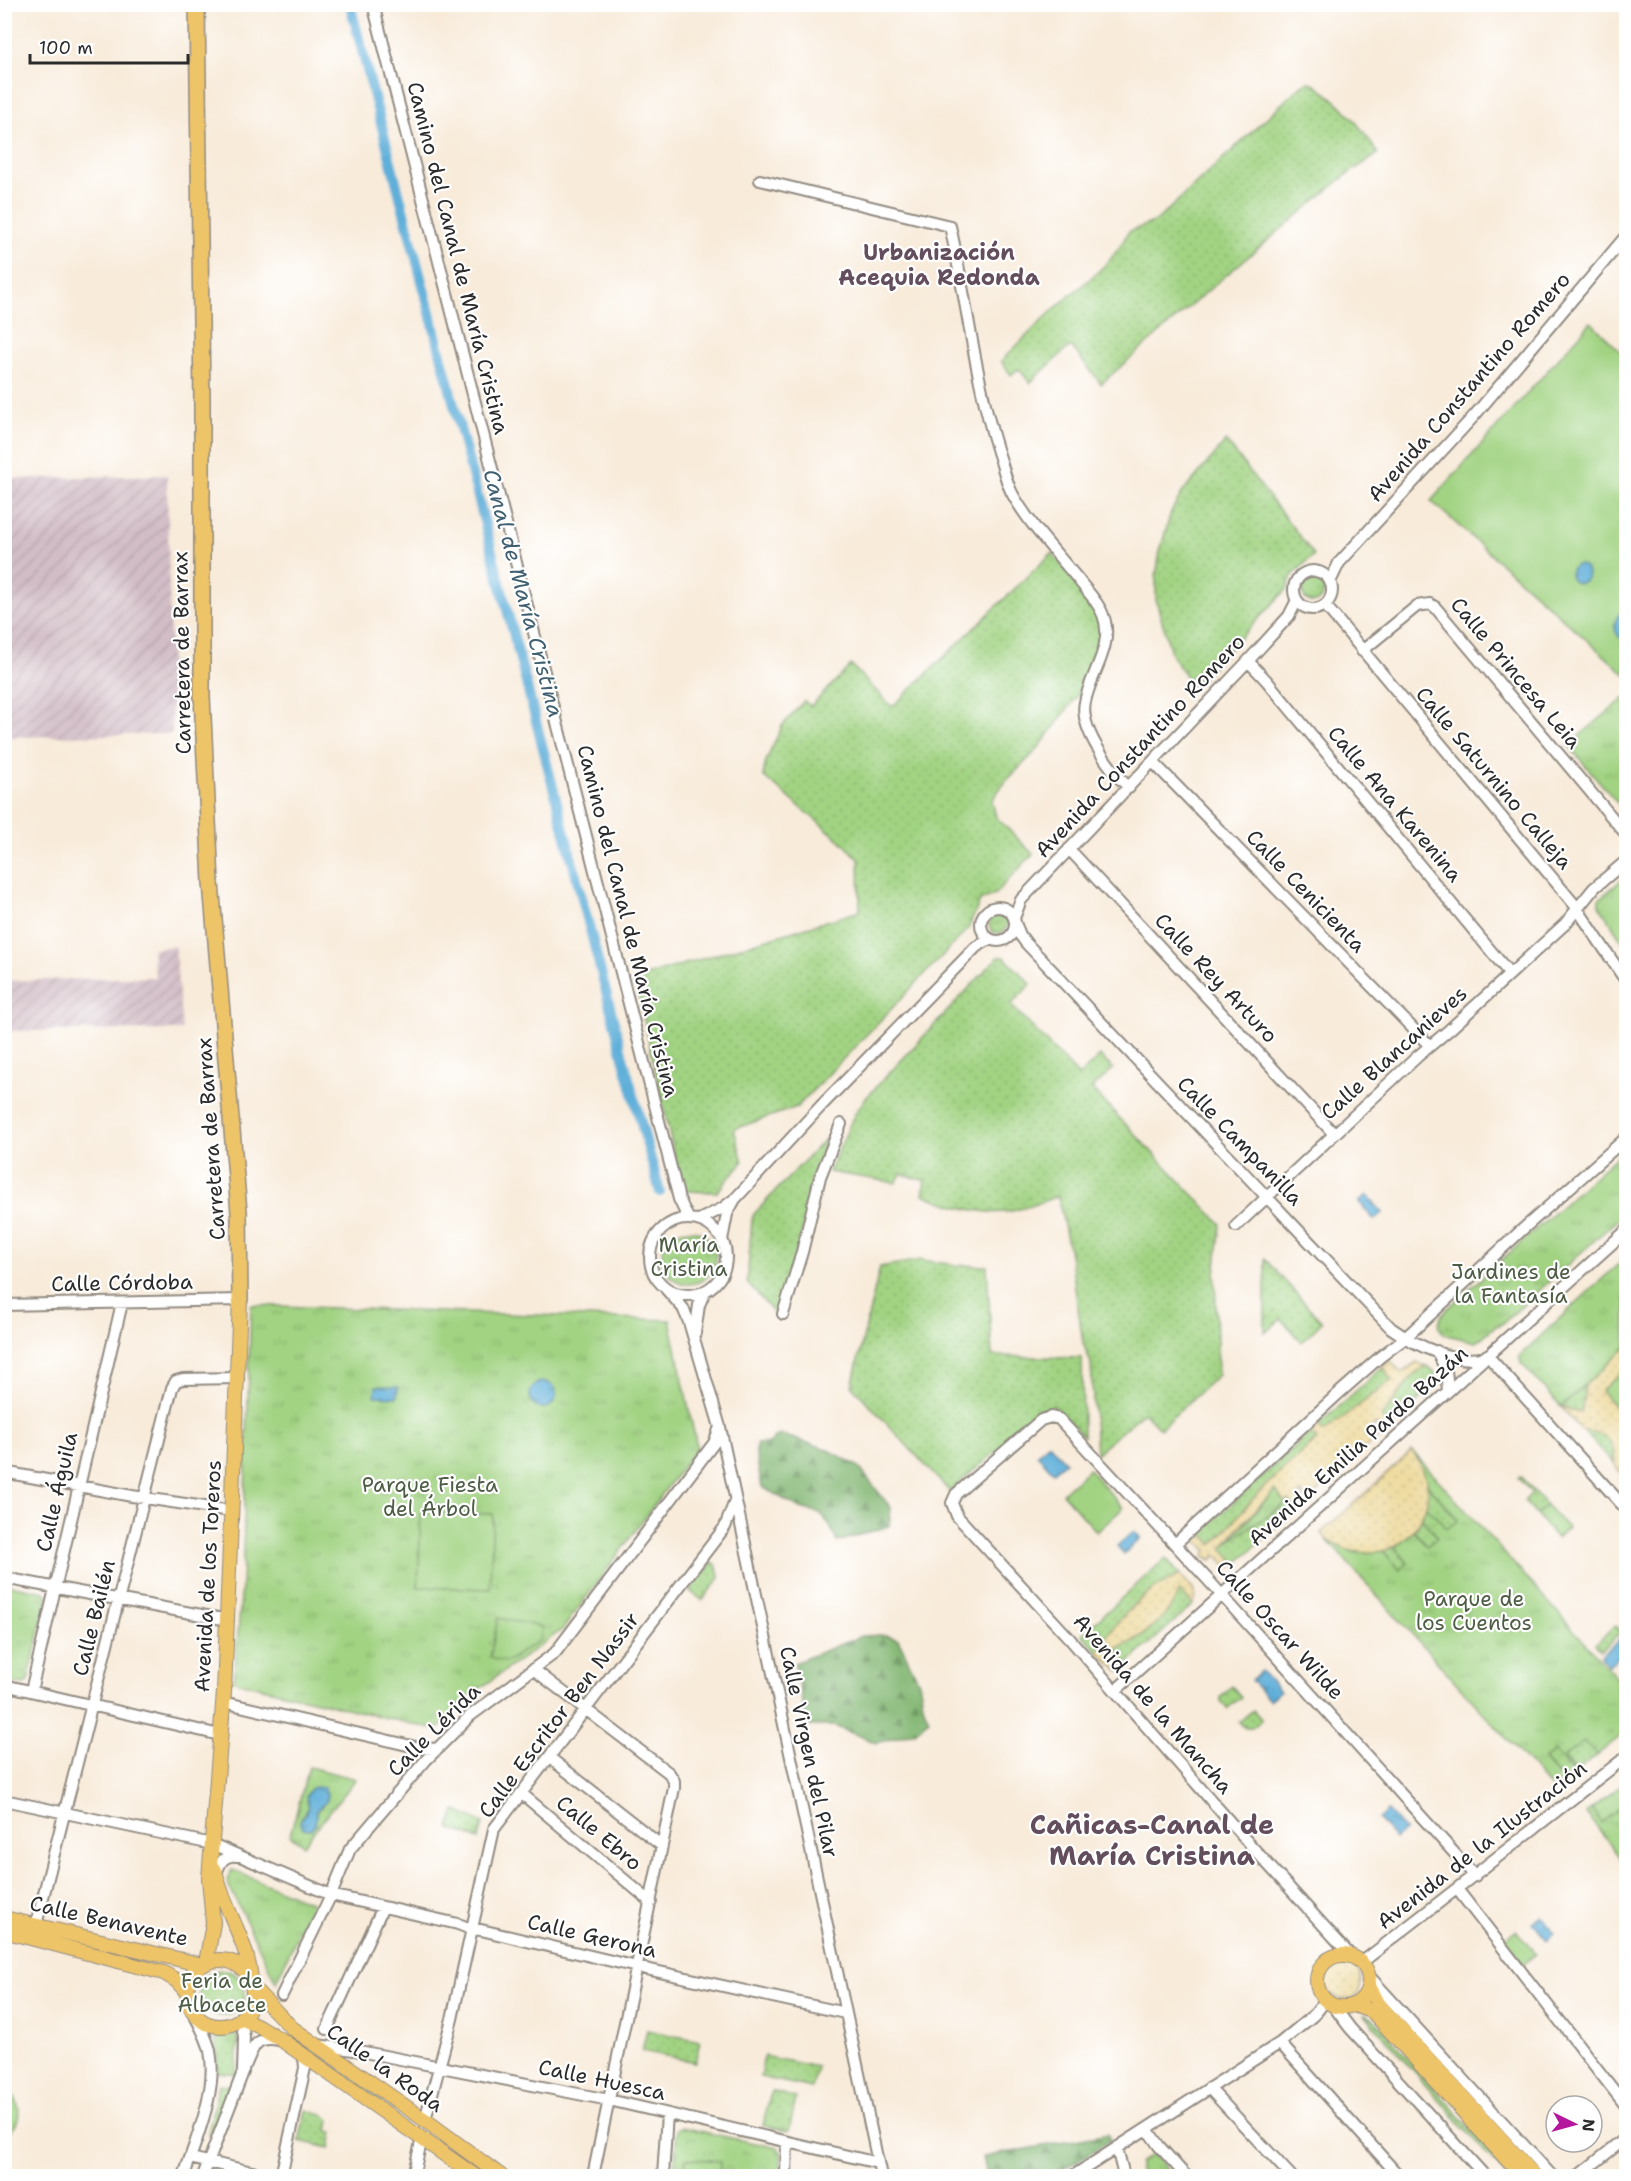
<svg xmlns="http://www.w3.org/2000/svg" width="1631" height="2181" font-family="'Shantell Sans',sans-serif">
	<style>
		.industrial { fill: url(#industrial-furrows) }
		.grass { fill: url(#grass-dots); stroke: #667f56; stroke-width: 1.5 }
		.forest { fill: url(#forest-firs); stroke: #56704e; stroke-width: 1.5 }
		.sand { fill: url(#sand-dots); stroke: #8c8264; stroke-width: 1.5 }
		.park { fill: url(#park-tufts); stroke: #667f56; stroke-width: 1.5; fill-rule: evenodd }
		.pitch { fill: #a1d382; stroke: #667f56; stroke-width: 1.5 }
		.water { fill: url(#water-ripples); stroke: #456d82; stroke-width: 1.5 }
		.lines { fill: none; stroke-linecap: round; stroke-linejoin: round }
		.canal { stroke: #5fafd9; stroke-width: 10 }
		.minor-casing { stroke: #928b82; stroke-width: 14 }
		.major-casing { stroke: #928b82; stroke-width: 16 }
		.highway-casing { stroke: #928b82; stroke-width: 18 }
		.minor { stroke: #fff; stroke-width: 10 }
		.major { stroke: #eec469; stroke-width: 14 }
		.highway { stroke: #eec469; stroke-width: 15 }
		.labels { text-anchor: middle; stroke-width: 4.5; stroke-linejoin: round; paint-order: stroke }
		.street-label { font-size: 21px; fill: #2b2b2b; stroke: #fff }
		.park-label { font-size: 21px; fill: #4e5d45; stroke: #fff }
		.neighbourhood-label { font-size: 22px; font-weight: bold; fill: #634e5d; stroke: #fff }
		.water-label { font-size: 22px; font-style: italic; fill: #406071; stroke: #fff }
		.district-label { font-size: 27px; font-weight: bold; fill: #634e5d; stroke: #fff }
	</style>
	<defs>
		<pattern id="industrial-furrows" width="10" height="10" patternUnits="userSpaceOnUse" patternTransform="scale(1.5)"><rect width="10" height="10" fill="#d2bdc6"/><path d="M-1 1l2-2M0 10L10 0M9 11l2-2" fill="none" stroke="#b4a3aa"/></pattern>
		<pattern id="grass-dots" width="8" height="8" patternUnits="userSpaceOnUse" patternTransform="scale(1.5)"><rect width="8" height="8" fill="#a1d382"/><path d="M2 2h.1M6 6h.1" fill="none" stroke="#8bb570" stroke-width="1.8" stroke-linecap="round"/></pattern>
		<pattern id="forest-firs" width="22" height="20" patternUnits="userSpaceOnUse" patternTransform="scale(1.5)"><rect width="22" height="20" fill="#80b570"/><path d="M5 1l3.5 6h-7zM16 11l3.5 6h-7z" fill="#69935c"/></pattern>
		<pattern id="sand-dots" width="8" height="8" patternUnits="userSpaceOnUse" patternTransform="scale(1.5)"><rect width="8" height="8" fill="#eeda9e"/><path d="M2 2h.1M6 6h.1" fill="none" stroke="#cb8" stroke-width="1.8" stroke-linecap="round"/></pattern>
		<pattern id="park-tufts" width="24" height="20" patternUnits="userSpaceOnUse" patternTransform="scale(1.5)"><rect width="24" height="20" fill="#a1d382"/><path d="M3 7l-1-3M5 7V3M7 7l1-3M15 17l-1-3M17 17v-4M19 17l1-3" fill="none" stroke="#8bb570"/></pattern>
		<pattern id="water-ripples" width="26" height="14" patternUnits="userSpaceOnUse" patternTransform="scale(1.5)"><rect width="26" height="14" fill="#5fafd9"/><path d="M2 4q2-2 4 0t4 0M15 11q2-2 4 0t4 0" fill="none" stroke="#4f8fb0"/></pattern>
	</defs>
	<rect width="100%" height="100%" fill="#fff"/>
	<filter id="ink" filterUnits="userSpaceOnUse"><feTurbulence type="fractalNoise" baseFrequency=".0167" numOctaves="2"/><feDisplacementMap in="SourceGraphic" scale="12" xChannelSelector="R" yChannelSelector="G"/><feConvolveMatrix kernelMatrix="1 2 1 2 8 2 1 2 1" color-interpolation-filters="sRGB"/></filter>
	<filter id="wash" filterUnits="userSpaceOnUse"><feTurbulence type="fractalNoise" baseFrequency=".008" numOctaves="4" result="noise"/><feDisplacementMap in="SourceGraphic" scale="24" xChannelSelector="R" yChannelSelector="G"/><feGaussianBlur stdDeviation="1.35" result="paint"/><feColorMatrix in="noise" values="0 0 0 0 0 0 0 0 0 0 0 0 0 0 0 0 0 1.4 0 .05"/><feComposite in="paint" operator="in"/></filter>
	<g filter="url(#wash)">
		<rect width="100%" height="100%" fill="#f8ebda"/>
		<!-- industrial -->
		<path class="industrial" d="M167,475L172,734L5,737V479Z
			M175,946L182,1030L5,1031V981L155,977L152,949Z"/>
		<!-- grass -->
		<path class="grass" d="M1310,82C1340,100 1360,124 1378,154L1346,175L1218,282L1101,384L1072,347H1069L1030,383L1020,370H1017L1011,375L1001,361C1018,345 1034,328 1051,312C1078,287 1113,266 1128,232L1156,221L1303,84Z
			M1226,441L1314,555L1292,576L1287,589L1193,687L1172,656L1156,600V577L1160,551L1171,512L1182,493Z
			M1052,553C1068,572 1091,592 1099,616C1113,654 1081,691 1060,719C1052,730 1044,742 1035,752C1020,768 1003,781 992,801L996,817L1033,854L995,894L980,901L968,929L797,1107L734,1129L743,1162L717,1192L682,1191L635,979L860,911L859,859L841,841L763,776L766,761L782,726L804,701L811,706L851,665L892,707Z
			M998,957H1004L1031,984L1011,1005L1079,1076L1100,1056L1113,1069L1092,1089L1221,1224L1215,1274L1218,1375L1160,1429L1144,1412L1096,1454L1091,1363L1083,1343L1071,1259L1058,1196C1036,1204 1011,1215 988,1212C967,1210 942,1203 923,1194L926,1181L901,1174L896,1183L829,1172L854,1115L865,1099Z
			M826,1138L811,1190L800,1241L776,1315L747,1283L752,1219L754,1214Z
			M1265,1259L1322,1322L1302,1342L1281,1319L1265,1333Z
			M921,1260L955,1265L987,1266L992,1356L1082,1358L1083,1436L1053,1405L949,1491L852,1386L880,1267Z
			M1383,1366L1393,1379L1324,1433L1318,1426Z
			M1427,1366C1435,1371 1439,1375 1435,1385L1389,1427L1381,1417L1415,1373Z
			M1585,1385L1582,1410L1579,1412L1561,1407Z
			M1583,1431C1603,1430 1617,1443 1614,1464Z
			M1310,1433L1317,1439L1260,1491L1213,1545L1201,1532Z
			M1520,1476L1546,1505L1536,1515L1524,1501L1532,1493L1518,1478Z
			M1428,1485L1458,1520L1447,1530L1426,1507Z
			M1288,1500L1296,1509L1236,1564L1235,1563L1222,1549C1238,1529 1270,1519 1288,1500Z
			M1422,1518L1438,1537L1427,1546L1414,1531Z
			M1395,1547L1408,1563L1400,1570L1383,1551Z
			M1166,1558L1180,1575C1144,1590 1117,1618 1098,1652L1082,1634Z
			M712,1563L716,1564L720,1578L702,1600L690,1591Z
			M1180,1590L1193,1605L1127,1664L1115,1650C1144,1637 1167,1620 1180,1590Z
			M1615,1626L1621,1632L1601,1651L1595,1644Z
			M1232,1686L1241,1697L1227,1709L1221,1701V1697Z
			M1253,1710L1262,1720L1252,1728H1245L1239,1722Z
			M1584,1740L1598,1754L1576,1772L1564,1758Z
			M1554,1751L1573,1773L1563,1782L1544,1760Z
			M1626,1782V1804L1602,1823L1591,1809Z
			M455,1810L483,1823L479,1839L449,1828Z
			M199 1993a23 23 0 1 1 46 0a23 23 0 1 1-46 0Z
			M1364,2014L1375,2020L1512,2176H1506Z
			M647,2030L700,2041L695,2062L642,2051Z
			M237,2035L238,2038L236,2074L218,2072L215,2038Z
			M295,2038L394,2108L391,2110L294,2041Z
			M764,2056L817,2067L812,2088L760,2077Z
			M219,2084L232,2086L211,2133H208Z
			M771,2091L796,2098L789,2131L763,2126Z
			M306,2110L321,2114L330,2120L328,2131L333,2132L330,2148L299,2141Z"/>
		<!-- forest -->
		<path class="forest" d="M782,1435L827,1449L858,1466L891,1508L889,1526L837,1542L829,1524L820,1513L800,1508L762,1487L755,1451L757,1444H770L774,1437Z
			M881,1635L898,1639L919,1682L924,1708L929,1720L915,1732L877,1743L834,1726H807L794,1663L861,1636Z
			M1108,2134L1110,2141L1052,2176H987L983,2157Z"/>
		<!-- sand -->
		<path class="sand" d="M1626,1347V1368L1601,1391L1625,1416L1626,1415V1479L1614,1464C1617,1443 1603,1430 1582,1431L1561,1407L1579,1412L1582,1410L1585,1385Z
			M1390,1360L1401,1373L1417,1363L1427,1366L1415,1373L1381,1417L1389,1427L1380,1429L1375,1424L1371,1429L1382,1433L1306,1502L1302,1493L1297,1496L1301,1501L1296,1509L1289,1500L1286,1503L1275,1490L1236,1530L1222,1549L1236,1564L1228,1567L1216,1555L1212,1560L1204,1556L1207,1551L1195,1538L1201,1532L1213,1545L1260,1491L1317,1440L1310,1433L1318,1426L1324,1432L1392,1380L1383,1366Z
			M1412,1451C1464,1515 1374,1591 1321,1533Z
			M1180,1575C1189,1585 1199,1591 1193,1605L1180,1591C1166,1620 1144,1637 1115,1650L1127,1664L1120,1671L1111,1665L1098,1652C1117,1618 1144,1590 1180,1575Z
			M1337,1963C1349,1962 1361,1967 1361,1980C1362,2022 1295,1985 1337,1963Z"/>
		<!-- park -->
		<path class="park" d="M1302 591a11 11 0 1 1 22 0a11 11 0 1 1-22 0Z
			M1626,697V813L1568,745Z
			M1626,876V947L1599,905V899Z
			M989 924a9 9 0 1 1 18 0a9 9 0 1 1-18 0Z
			M1626,1148V1212L1503,1323L1494,1327L1479,1340L1475,1342L1444,1334L1438,1326L1441,1316L1447,1309Z
			M662 1257a27 27 0 1 1 54 0a27 27 0 1 1-54 0Z
			M1626,1257V1347L1561,1407L1521,1363L1519,1356Z
			M251,1305L670,1320L697,1447L563,1629L471,1695L443,1726L436,1730L234,1681L242,1585Z
			M1412,1451L1626,1688V1732L1597,1755L1584,1741L1564,1758L1576,1772L1574,1773L1554,1751L1544,1760L1563,1782L1553,1790L1327,1540C1331,1542 1335,1545 1340,1547C1354,1554 1368,1554 1383,1551L1400,1570L1408,1563L1395,1547L1414,1531L1427,1546L1438,1537L1422,1518L1426,1506L1447,1529L1458,1520L1428,1485L1421,1464Z
			M1275,1490L1286,1503L1229,1541Z
			M5,1584L45,1592L48,1596L28,1681L23,1685L5,1682Z
			M309,1767L356,1779L303,1845L290,1835ZM324,1788L328,1797L321,1807L316,1810L315,1825L311,1829L301,1817L309,1807L307,1800Z
			M1626,1804V1864L1586,1813L1591,1809L1602,1823Z
			M232,1870L312,1903L276,1982L229,1886L227,1880Z
			M4,2088C23,2099 24,2124 5,2135Z
			M681,2127L778,2148L782,2154L780,2176H674L677,2129Z
			M1153,2154L1173,2176H1139V2163Z"/>
		<!-- pitch -->
		<path class="pitch" d="M1591,322L1626,357V675L1431,501Z
			M1626,1368V1415L1625,1417L1601,1391Z
			M1089,1469L1123,1508L1097,1532L1062,1493Z
			M1546,1505L1568,1528L1557,1538L1536,1515Z
			M421,1512L493,1514L490,1589L418,1587Z
			M498,1618L542,1627L540,1640L506,1662L490,1658Z
			M1517,1930L1536,1954L1523,1964L1504,1939Z
			M686,2158L720,2161L719,2176H684Z"/>
		<!-- water -->
		<path class="water" d="M1570 574a9 9 0 1 1 18 0a9 9 0 1 1-18 0Z
			M1626,610V641C1611,636 1611,616 1626,610Z
			M1367,1195L1383,1213L1374,1220L1359,1202Z
			M530 1395a13 13 0 1 1 26 0a13 13 0 1 1-26 0Z
			M376,1386L398,1387L397,1397L375,1396Z
			M1049,1443L1065,1462L1053,1472L1037,1454Z
			M1134,1531L1141,1538L1124,1554L1117,1546Z
			M1621,1638L1626,1643V1650L1609,1665L1601,1656Z
			M1261,1671L1280,1691L1269,1700L1251,1680Z
			M316,1787L324,1788L327,1793V1801L316,1810L315,1825L311,1829L303,1828L300,1821L309,1807L306,1796L312,1788Z
			M1388,1811L1405,1830L1395,1839L1378,1819Z
			M1542,1916L1555,1933L1547,1940L1533,1923Z"/>
		<g class="lines">
			<!-- canal -->
			<path class="canal" d="M350,4L623,1057L660,1192"/>
		</g>
	</g>
	<g filter="url(#ink)">
		<g class="lines">
			<defs>
				<path id="minor" d="M373,4L679,1199L688,1218
					M760,180L950,226C967,301 975,379 998,452C1003,466 1006,483 1013,495C1030,525 1055,551 1077,578C1085,589 1098,601 1103,615C1115,645 1090,674 1085,702C1079,729 1110,769 1129,788
					M1294 590a19 19 0 1 1 38 0a19 19 0 1 1-38 0Z
					M1330,582L1339,563L1474,416L1626,236
					M1325,605L1574,904L1626,981
					M1362,651L1417,606L1430,604L1435,607L1626,834
					M1248,661L1266,680L1510,974
					M1153,762L1430,1046
					M1069,849L1334,1134
					M981 924a17 17 0 1 1 34 0a17 17 0 1 1-34 0Z
					M1014,918L1021,900L1248,661L1289,616L1297,600
					M1015,923L1020,935L1026,943L1391,1328C1415,1345 1455,1365 1485,1357
					M650 1257a38 38 0 1 1 76 0a38 38 0 1 1-76 0Z
					M699,1220L723,1208L736,1198L821,1106L976,947L990,939
					M1236,1226L1418,1056L1449,1030L1565,924L1594,888L1626,861
					M722,1240L727,1214L734,1201
					M666,1289L683,1308L689,1322L720,1427L881,2176
					M4,1305L240,1300
					M783,1314L802,1252L820,1177L841,1124
					M695,1333L699,1305L705,1291
					M1437,1351L1446,1370L1448,1391
					M1487,1355L1626,1509
					M4,1472L132,1496L231,1511
					M1175,1544L1338,1394L1380,1357L1405,1338L1523,1229L1626,1138
					M4,1578L228,1620
					M533,1669L669,1773L674,1781V1788L593,2176
					M4,1685L220,1735
					M31,1691L122,1303
					M1115,1691L1626,1231
					M223,1702L420,1748L438,1749
					M550,1758L662,1846
					M521,1793L651,1902
					M4,1800L212,1844L331,1895L458,1924L471,1929L481,1930L637,1967L845,2013
					M216,1874C220,1862 224,1854 237,1856
					M1457,1889L1626,2106
					M36,1925L172,1388L176,1381L183,1379L238,1378
					M1352,1957L1244,1838L1069,1638L957,1516L952,1503L956,1494L1041,1420L1051,1417L1059,1419L1209,1581L1475,1876
					M1361,1963L1626,1757
					M1368,1975L1552,2176
					M282,1995L331,1895L350,1849L426,1760L470,1716L555,1653L714,1443L720,1427
					M1332,2004L1350,2028L1485,2176
					M327,2029L383,1907
					M1280,2043L1399,2176
					M317,2045L354,2050L609,2100L878,2163
					M246,2064C254,2045 256,2036 279,2040
					M1209,2088L1291,2176
					M425,2120L452,2019L494,1829L725,1527L735,1501
					M1147,2129L1159,2146L1186,2176
					M1117,2148L1124,2176
					M190,2158L270,2176
					M184,2176C196,2138 218,2091 210,2051C207,2036 197,2021 191,2008
					M203,2176L243,2072L244,2037L241,2018
					M281,2176L305,2068L304,2056
					M413,2176L422,2138
					M663,2176L667,2114
					M786,2176L787,2142
					M1073,2176L1280,2043L1315,2014L1325,2001
					M1578,2176L1626,2138"/>
				<path id="major" d="M215,1870C223,1909 247,1938 251,1979
					M4,1918L203,1965
					M4,1931L164,1973L177,1981L187,1992
					M1317 1981a26 26 0 1 1 52 0a26 26 0 1 1-52 0Z
					M187 1993a33 33 0 1 1 66 0a33 33 0 1 1-66 0Z
					M206,1963L213,1923L209,1878L224,1692L240,1300
					M1369,1986L1379,2005L1535,2176
					M252,1987L292,2028L425,2120L501,2176
					M1354,2005L1373,2012L1522,2176
					M241,2018L258,2026L283,2041L475,2176"/>
				<path id="highway" d="M197,4L202,400V696L211,883L239,1212L240,1300"/>
			</defs>
			<!-- minor casing -->
			<use href="#minor" class="minor-casing"/>
			<!-- major casing -->
			<use href="#major" class="major-casing"/>
			<!-- highway casing -->
			<use href="#highway" class="highway-casing"/>
			<!-- minor -->
			<use href="#minor" class="minor"/>
			<!-- major -->
			<use href="#major" class="major"/>
			<!-- highway -->
			<use href="#highway" class="highway"/>
		</g>
	</g>
	<g class="labels">
		<!-- street labels -->
		<g class="street-label">
			<text transform="translate(458 258) rotate(76)" y="7">Camino del Canal de María Cristina</text>
			<text transform="translate(1469 387) rotate(-49)" y="7">Avenida Constantino Romero</text>
			<text transform="translate(182 653) rotate(-91)" y="7">Carretera de Barrax</text>
			<text transform="translate(1516 673) rotate(50)" y="7">Calle Princesa Leia</text>
			<text transform="translate(1140 746) rotate(-47)" y="7">Avenida Constantino Romero</text>
			<text transform="translate(1494 778) rotate(50)" y="7">Calle Saturnino Calleja</text>
			<text transform="translate(1395 804) rotate(50)" y="7">Calle Ana Karenina</text>
			<text transform="translate(1306 891) rotate(46)" y="7">Calle Cenicienta</text>
			<text transform="translate(628 921) rotate(76)" y="7">Camino del Canal de María Cristina</text>
			<text transform="translate(1216 978) rotate(47)" y="7">Calle Rey Arturo</text>
			<text transform="translate(1394 1053) rotate(-42)" y="7">Calle Blancanieves</text>
			<text transform="translate(211 1139) rotate(-94)" y="7">Carretera de Barrax</text>
			<text transform="translate(1240 1141) rotate(46)" y="7">Calle Campanilla</text>
			<text transform="translate(122 1283) rotate(-1)" y="7">Calle Córdoba</text>
			<text transform="translate(1358 1446) rotate(-42)" y="7">Avenida Emilia Pardo Bazán</text>
			<text transform="translate(57 1492) rotate(-77)" y="7">Calle Águila</text>
			<text transform="translate(208 1576) rotate(-87)" y="7">Avenida de los Toreros</text>
			<text transform="translate(94 1618) rotate(-76)" y="7">Calle Bailén</text>
			<text transform="translate(1280 1630) rotate(48)" y="7">Calle Oscar Wilde</text>
			<text transform="translate(1153 1704) rotate(49)" y="7">Avenida de la Mancha</text>
			<text transform="translate(559 1715) rotate(-53)" y="7">Calle Escritor Ben Nassir</text>
			<text transform="translate(434 1730) rotate(-45)" y="7">Calle Lérida</text>
			<text transform="translate(809 1752) rotate(78)" y="7">Calle Virgen del Pilar</text>
			<text transform="translate(599 1833) rotate(40)" y="7">Calle Ebro</text>
			<text transform="translate(1482 1845) rotate(-38)" y="7">Avenida de la Ilustración</text>
			<text transform="translate(109 1921) rotate(13)" y="7">Calle Benavente</text>
			<text transform="translate(592 1936) rotate(13)" y="7">Calle Gerona</text>
			<text transform="translate(385 2068) rotate(35)" y="7">Calle la Roda</text>
			<text transform="translate(602 2080) rotate(12)" y="7">Calle Huesca</text>
		</g>
		<!-- park labels -->
		<g class="park-label">
			<text x="689" y="1252">María<tspan x="689" dy="24">Cristina</tspan></text>
			<text x="1511" y="1279">Jardines de<tspan x="1511" dy="24">la Fantasía</tspan></text>
			<text x="430" y="1492">Parque Fiesta<tspan x="430" dy="24">del Árbol</tspan></text>
			<text x="1474" y="1606">Parque de<tspan x="1474" dy="24">los Cuentos</tspan></text>
			<text x="222" y="1988">Feria de<tspan x="222" dy="24">Albacete</tspan></text>
		</g>
		<!-- neighbourhood labels -->
		<g class="neighbourhood-label">
			<text x="939" y="260">Urbanización<tspan x="939" dy="25">Acequia Redonda</tspan></text>
		</g>
		<!-- water labels -->
		<g class="water-label">
			<text transform="translate(524 593) rotate(75)" y="8">Canal de María Cristina</text>
		</g>
		<!-- district labels -->
		<g class="district-label">
			<text x="1152" y="1834">Cañicas-Canal de<tspan x="1152" dy="31">María Cristina</tspan></text>
		</g>
	</g>
	<!-- margin -->
	<rect width="1631" height="2181" fill="none" stroke="#fff" stroke-width="24"/>
	<!-- north arrow -->
	<g transform="translate(1574 2124) rotate(95)"><circle r="28" fill="#ffffff" stroke="#aaaaaa" stroke-width="1.5"/>
	<path d="M0-4.5L10 22L0 15L-10 22Z" fill="#b5179e"/>
	<text y="-9" font-size="16" font-weight="bold" text-anchor="middle" fill="#2b2b2b">N</text>
	</g>
	<!-- scale -->
	<path d="M30 54v9h158v-9" fill="none" stroke="#2b2b2b" stroke-width="3"/>
	<text x="39" y="54" font-size="18" fill="#2b2b2b" stroke="#ffffff" stroke-width="4.5" paint-order="stroke">100 m</text>
</svg>
